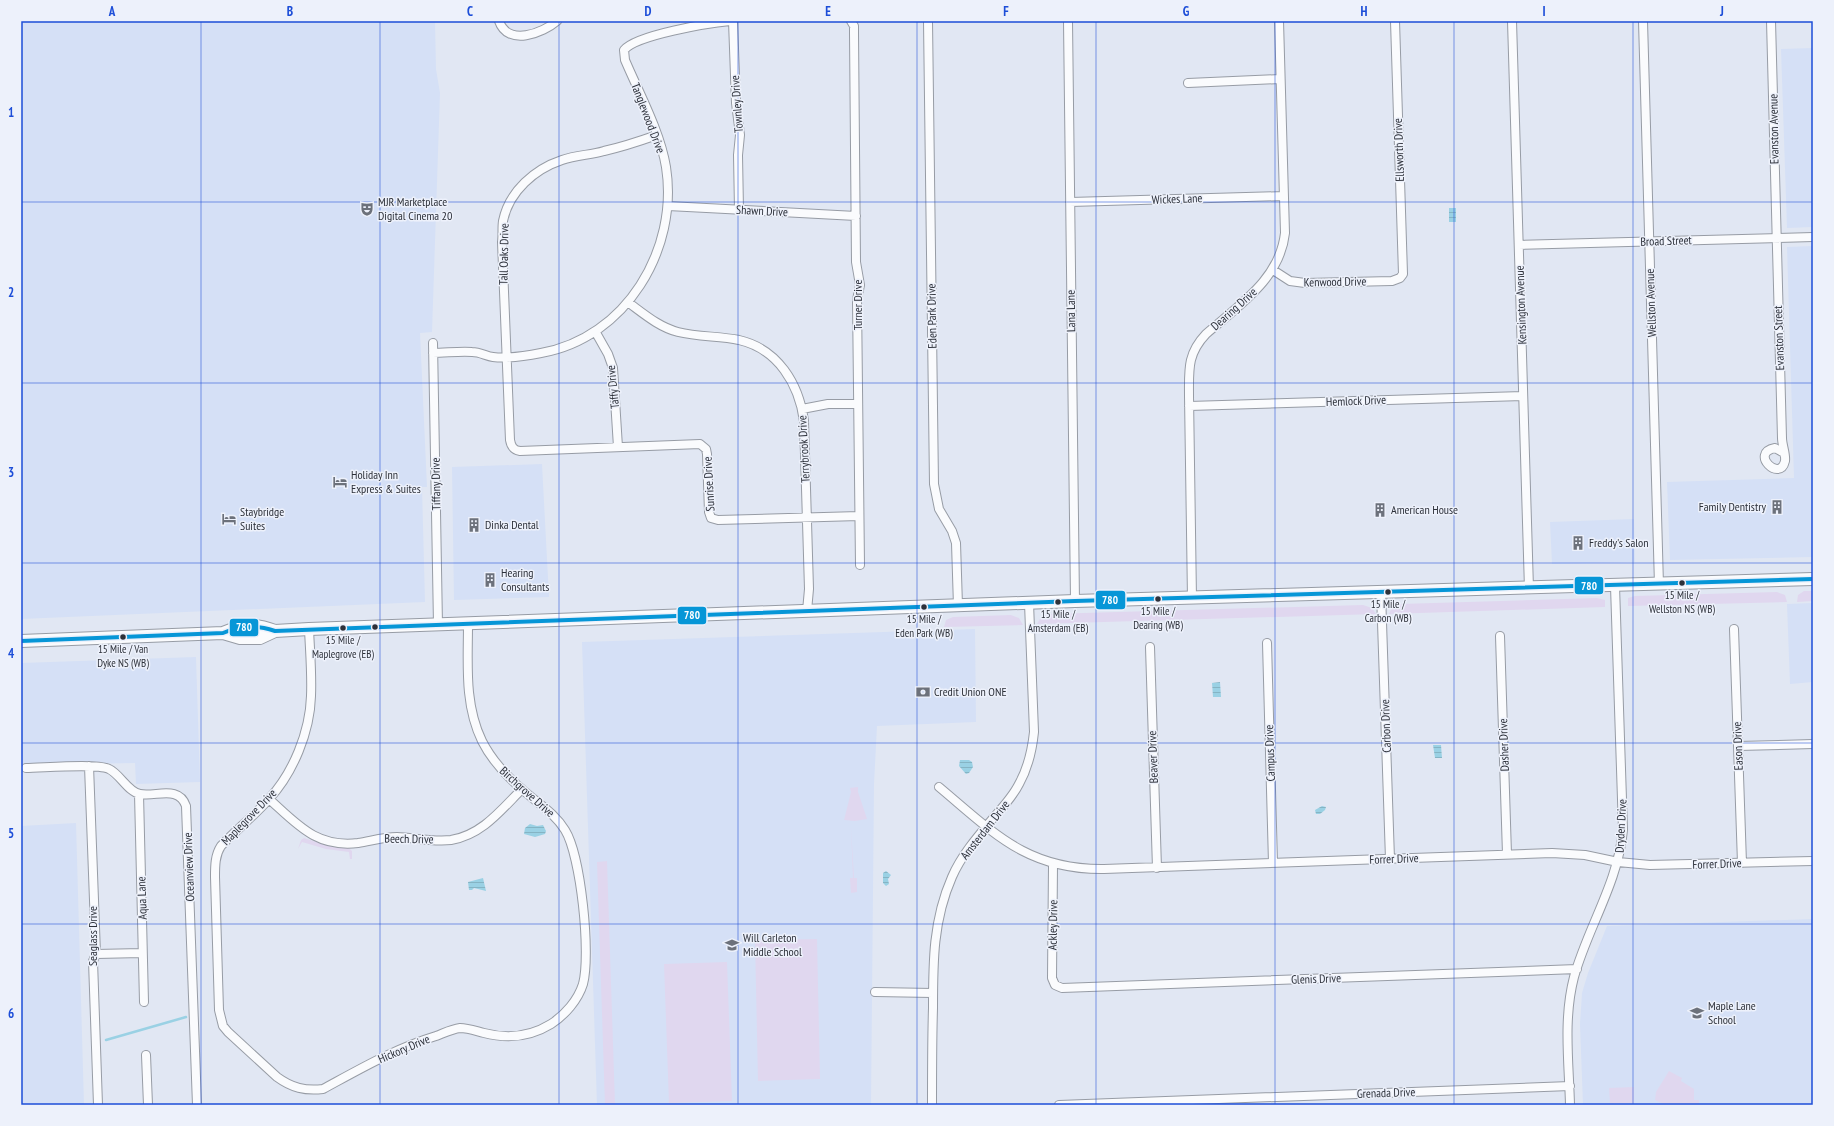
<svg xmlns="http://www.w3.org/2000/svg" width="1834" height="1126" font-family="'PT Sans Narrow',sans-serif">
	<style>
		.built { fill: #d5e0f6 }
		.green { fill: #e0d7ef }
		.water { fill: url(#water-rules) }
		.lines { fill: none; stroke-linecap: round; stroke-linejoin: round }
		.stream { stroke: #9ad1e4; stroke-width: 2.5 }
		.street-casing { stroke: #979ca5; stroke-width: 10 }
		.secondary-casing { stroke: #979ca5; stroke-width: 14 }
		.street { stroke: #fafbfd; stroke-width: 8 }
		.secondary { stroke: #fafbfd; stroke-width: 12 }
		.bus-1-casing { stroke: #edf1fb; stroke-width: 7 }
		.bus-1 { stroke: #0696d7; stroke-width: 4 }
		.grid { fill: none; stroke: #1d4ed8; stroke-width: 1; stroke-opacity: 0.55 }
		.bus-dot { fill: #2d313a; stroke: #edf1fb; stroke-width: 1.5 }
		.labels { text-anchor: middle; stroke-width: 3; stroke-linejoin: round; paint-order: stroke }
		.bus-label { font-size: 11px; fill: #2d313a; stroke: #edf1fb }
		.street-label { font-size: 12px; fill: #2d313a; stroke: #edf1fb }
		.poi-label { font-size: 12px; fill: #2d313a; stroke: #edf1fb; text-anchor: start }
		.line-badge { stroke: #edf1fb; stroke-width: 1.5 }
		.badge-label { font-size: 11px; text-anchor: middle; font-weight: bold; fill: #fff }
		.neatline { fill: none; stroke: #1d4ed8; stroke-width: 1.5 }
		.grid-label { font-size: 13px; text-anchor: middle; font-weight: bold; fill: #1d4ed8 }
	</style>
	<defs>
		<pattern id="water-rules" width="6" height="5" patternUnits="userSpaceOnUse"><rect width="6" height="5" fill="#9ad1e4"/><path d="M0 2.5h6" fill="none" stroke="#85b4c4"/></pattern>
	</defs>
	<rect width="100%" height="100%" fill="#e1e7f3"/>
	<!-- built -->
	<path class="built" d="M21,21H435L436,69L440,93L432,332L420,333L427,487H422L425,602L21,619Z
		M1813,48V227L1787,228L1781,49Z
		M1813,246V557L1670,560L1667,482L1794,478L1787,247Z
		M542,464L549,597L454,600L452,467Z
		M1634,519L1635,562L1552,564L1550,522Z
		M1813,603V682L1790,684L1787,604Z
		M975,629L976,722L877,726L874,784L871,1105H597L582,642Z
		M196,657L200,782L136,784L135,763L21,765V663Z
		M76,823L84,1105H21V826Z
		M1813,919V1105H1583L1580,1024L1582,993L1588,973L1607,926Z"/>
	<!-- green -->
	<path class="green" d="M1804,591H1813V601L1797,602L1798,595Z
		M1777,592L1785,595L1787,602L1628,606V598L1635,596Z
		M1597,598L1605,600V607L1389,614L1392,607L1400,604Z
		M1363,605L1372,608L1376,614L1037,624L1041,617L1049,614Z
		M1011,615L1019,618L1023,625L944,627L946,620L953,617Z
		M858,787V792L867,819L855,821L844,820L851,792L850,788Z
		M851,827L854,878H857V892L851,893L850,878H853Z
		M304,838L326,845L349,848L352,851V859H350L349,852L326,849L302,842L298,849L301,840Z
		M607,861L615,1105H605L597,862Z
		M817,939L820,1079L758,1081L755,940Z
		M727,962L732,1101L669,1103L664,964Z
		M1669,1071L1682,1078L1681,1081L1694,1089V1100H1699V1105H1665L1655,1100L1656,1092Z
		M1634,1087V1103L1610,1104L1609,1088Z"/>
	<!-- water -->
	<path class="water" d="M1449,208H1456V222H1449Z
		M1220,682L1221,697H1213L1212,683Z
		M1433,745H1441L1442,758H1435Z
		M960,760H969L972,762L973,767L969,773L966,774L959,766Z
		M1322,806L1326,807L1325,810L1320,814H1316L1315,810Z
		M530,824L537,826L543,825L546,831L545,834L535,837L524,834L525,828Z
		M886,871L891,875L888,879L889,884L886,886L883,883V873Z
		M483,878L486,891L474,888L472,890H469L468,882Z"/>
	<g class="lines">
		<!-- stream -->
		<path class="stream" d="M106,1040L186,1017"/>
		<defs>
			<path id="street" d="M499,21C508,47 543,33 557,21
				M733,21L736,103L740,135L738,155L739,210
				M851,21L854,26V33L856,262L860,285L857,300L860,565
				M928,21L934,484L939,509L952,531L956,543L958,606
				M1068,21L1075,601
				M1512,21L1529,589
				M1643,21L1659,585
				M1771,21L1782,438C1782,445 1786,454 1785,461C1780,483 1749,453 1775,448L1784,453
				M1188,83L1280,79
				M657,135C640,141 622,147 604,151C591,155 576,155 562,160C535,169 509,191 503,221C502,227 503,235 502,242L510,440C511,446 513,450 520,451L700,444L706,449L707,454L709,512L711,518L718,520L859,516
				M1070,202L1284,196
				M668,206L856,216
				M1519,245L1813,237
				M1273,270L1290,281L1305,283L1392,281L1400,278L1403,274L1395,21
				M629,303C644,314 659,327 678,332C698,337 719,336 739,340C778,349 799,384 804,421L809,589L807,611
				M595,331L608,354L613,368L618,447
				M433,343L438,625
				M433,353C446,353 459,351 472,352C480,352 486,356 493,357C508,359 526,356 541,353C626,338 679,249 666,167C660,131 639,93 625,60L624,50C636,35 709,23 730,21
				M1189,406L1523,396
				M802,409L828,404H858
				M1381,593L1390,859
				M1192,599L1189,396C1189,370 1187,354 1206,334C1239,305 1280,279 1285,233L1279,21
				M309,629C310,652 312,674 311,696C310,732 293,773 269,799C254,816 236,830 221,846C215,855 215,866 215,877L219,1010L223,1026L228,1032L277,1077C292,1088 305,1091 323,1089C360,1069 396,1048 436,1036C444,1033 452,1029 460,1028C468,1028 476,1031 484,1033C507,1039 530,1037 551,1024C565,1015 578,1000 583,984C591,954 581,856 565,830C556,815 542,806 530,796C510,780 493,763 482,741C464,704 468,663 468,624
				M1734,629L1742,863
				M1500,636L1507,854
				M1267,643L1273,863
				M1150,647L1157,868
				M1738,746L1813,744
				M89,766L96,954L93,961L98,1105
				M26,768C42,768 97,763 109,769C120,774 128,792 140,794C156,797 179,785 186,806L197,1105
				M939,787C994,833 1027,870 1104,869L1552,853L1585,855L1618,862L1650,865L1813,861
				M139,794L144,1002
				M269,799C297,824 316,848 358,843C371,841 383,837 397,837C415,838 433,842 451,840C482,835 501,810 522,789
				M1053,865L1052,978L1055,985L1062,988L1577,969
				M96,954L142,953
				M875,992L933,993
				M146,1055L148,1105
				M932,1105C932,1073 932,1040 933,1008C933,962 933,920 952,877C962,854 979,835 995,816C1004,806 1013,796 1019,784C1028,768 1032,751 1034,732L1029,603
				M1059,1105L1570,1086
				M1570,1105C1569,1063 1563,1019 1574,977C1588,927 1618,883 1623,830L1615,586"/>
			<path id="secondary" d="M223,633L240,638H260L275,631L309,629L1075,601L1813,579
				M21,641L223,633C243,624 253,623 275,631"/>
		</defs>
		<!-- street casing -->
		<use href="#street" class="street-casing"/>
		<!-- secondary casing -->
		<use href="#secondary" class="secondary-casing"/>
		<!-- street -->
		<use href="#street" class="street"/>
		<!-- secondary -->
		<use href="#secondary" class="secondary"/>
		<defs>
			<path id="bus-1" d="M21,641L223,633C242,625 256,625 275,631L1075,601L1813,579"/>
		</defs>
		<!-- bus-1 casing -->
		<use href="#bus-1" class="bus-1-casing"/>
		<!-- bus-1 -->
		<use href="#bus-1" class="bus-1"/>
	</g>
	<!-- grid -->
	<path class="grid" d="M201,21V1105M380,21V1105M559,21V1105M738,21V1105M917,21V1105M1096,21V1105M1275,21V1105M1454,21V1105M1633,21V1105M21,202H1813M21,383H1813M21,563H1813M21,743H1813M21,924H1813"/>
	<!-- icons -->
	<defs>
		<symbol id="theatre-bare" viewBox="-9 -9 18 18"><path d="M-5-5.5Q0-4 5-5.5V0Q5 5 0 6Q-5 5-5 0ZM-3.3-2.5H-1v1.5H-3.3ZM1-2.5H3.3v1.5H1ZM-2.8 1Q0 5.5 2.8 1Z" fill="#6c717b" stroke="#edf1fb" stroke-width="2.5" paint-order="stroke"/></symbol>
		<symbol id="hotel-bare" viewBox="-9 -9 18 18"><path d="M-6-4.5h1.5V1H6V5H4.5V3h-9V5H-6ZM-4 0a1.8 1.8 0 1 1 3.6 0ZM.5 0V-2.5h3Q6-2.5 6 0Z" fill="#6c717b" stroke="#edf1fb" stroke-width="2.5" paint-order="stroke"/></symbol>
		<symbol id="building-bare" viewBox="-9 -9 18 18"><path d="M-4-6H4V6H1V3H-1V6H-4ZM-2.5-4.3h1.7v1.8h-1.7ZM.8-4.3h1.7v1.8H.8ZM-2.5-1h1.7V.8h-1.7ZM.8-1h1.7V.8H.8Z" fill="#6c717b" stroke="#edf1fb" stroke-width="2.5" paint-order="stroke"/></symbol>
		<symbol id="bank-bare" viewBox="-9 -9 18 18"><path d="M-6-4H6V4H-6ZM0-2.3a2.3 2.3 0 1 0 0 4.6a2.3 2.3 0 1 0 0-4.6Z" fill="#6c717b" stroke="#edf1fb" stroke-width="2.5" paint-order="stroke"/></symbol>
		<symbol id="school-bare" viewBox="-9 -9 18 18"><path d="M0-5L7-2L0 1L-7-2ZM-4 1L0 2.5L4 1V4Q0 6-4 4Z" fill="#6c717b" stroke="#edf1fb" stroke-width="2.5" paint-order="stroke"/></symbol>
	</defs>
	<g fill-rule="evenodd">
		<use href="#theatre-bare" x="357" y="199" width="20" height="20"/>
		<use href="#hotel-bare" x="330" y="472" width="20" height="20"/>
		<use href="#building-bare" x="1767" y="497" width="20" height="20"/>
		<use href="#building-bare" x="1370" y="500" width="20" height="20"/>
		<use href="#hotel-bare" x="219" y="509" width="20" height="20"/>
		<use href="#building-bare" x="464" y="515" width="20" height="20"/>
		<use href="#building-bare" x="1568" y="533" width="20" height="20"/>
		<use href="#building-bare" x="480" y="570" width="20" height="20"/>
		<use href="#bank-bare" x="913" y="682" width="20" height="20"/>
		<use href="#school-bare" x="722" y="935" width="20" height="20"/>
		<use href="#school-bare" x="1687" y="1003" width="20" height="20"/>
	</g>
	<!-- markers -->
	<g class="bus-dot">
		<circle cx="1682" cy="583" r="3.5"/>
		<circle cx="1388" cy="592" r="3.5"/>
		<circle cx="1158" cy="599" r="3.5"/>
		<circle cx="1058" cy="602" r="3.5"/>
		<circle cx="924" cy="607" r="3.5"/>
		<circle cx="375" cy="627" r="3.5"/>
		<circle cx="343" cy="628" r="3.5"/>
		<circle cx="123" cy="637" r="3.5"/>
	</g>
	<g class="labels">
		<!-- bus labels -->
		<g class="bus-label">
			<text x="1682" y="599">15 Mile /<tspan x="1682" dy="14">Wellston NS (WB)</tspan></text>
			<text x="1388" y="608">15 Mile /<tspan x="1388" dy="14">Carbon (WB)</tspan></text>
			<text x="1158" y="615">15 Mile /<tspan x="1158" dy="14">Dearing (WB)</tspan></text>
			<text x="1058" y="618">15 Mile /<tspan x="1058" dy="14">Amsterdam (EB)</tspan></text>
			<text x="924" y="623">15 Mile /<tspan x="924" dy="14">Eden Park (WB)</tspan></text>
			<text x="343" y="644">15 Mile /<tspan x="343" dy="14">Maplegrove (EB)</tspan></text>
			<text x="123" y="653">15 Mile / Van<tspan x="123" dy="14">Dyke NS (WB)</tspan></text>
		</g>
		<!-- street labels -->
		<g class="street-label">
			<text transform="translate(737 104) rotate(-94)" y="4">Townley Drive</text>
			<text transform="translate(648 118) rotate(69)" y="4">Tanglewood Drive</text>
			<text transform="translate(1774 129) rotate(-91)" y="4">Evanston Avenue</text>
			<text transform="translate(1399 150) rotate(-92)" y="4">Ellsworth Drive</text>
			<text transform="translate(1177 199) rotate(-2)" y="4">Wickes Lane</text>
			<text transform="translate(762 211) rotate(3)" y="4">Shawn Drive</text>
			<text transform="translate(1666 241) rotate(-2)" y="4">Broad Street</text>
			<text transform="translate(504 254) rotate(-89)" y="4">Tall Oaks Drive</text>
			<text transform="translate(1335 282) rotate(-1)" y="4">Kenwood Drive</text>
			<text transform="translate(1651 303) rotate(-92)" y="4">Wellston Avenue</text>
			<text transform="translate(858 305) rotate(-90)" y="4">Turner Drive</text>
			<text transform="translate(1521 305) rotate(-92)" y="4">Kensington Avenue</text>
			<text transform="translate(1234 309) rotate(-42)" y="4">Dearing Drive</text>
			<text transform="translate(1071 311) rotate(-91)" y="4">Lana Lane</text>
			<text transform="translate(932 316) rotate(-91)" y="4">Eden Park Drive</text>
			<text transform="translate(1779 338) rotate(-92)" y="4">Evanston Street</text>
			<text transform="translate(613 387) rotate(-96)" y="4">Taffy Drive</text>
			<text transform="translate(1356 401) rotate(-2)" y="4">Hemlock Drive</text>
			<text transform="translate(804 449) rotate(-93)" y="4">Terrybrook Drive</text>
			<text transform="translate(436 484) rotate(-91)" y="4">Tiffany Drive</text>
			<text transform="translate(709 484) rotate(-93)" y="4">Sunrise Drive</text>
			<text transform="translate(1386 726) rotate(-92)" y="4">Carbon Drive</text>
			<text transform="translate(1504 745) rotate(-92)" y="4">Dasher Drive</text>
			<text transform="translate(1738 746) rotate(-92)" y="4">Eason Drive</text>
			<text transform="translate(1270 753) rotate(-92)" y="4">Campus Drive</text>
			<text transform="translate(1153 757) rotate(-92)" y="4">Beaver Drive</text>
			<text transform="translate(527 792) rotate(42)" y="4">Birchgrove Drive</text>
			<text transform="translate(249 817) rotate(-46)" y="4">Maplegrove Drive</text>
			<text transform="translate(1621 826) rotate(-87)" y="4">Dryden Drive</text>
			<text transform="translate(985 830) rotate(-52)" y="4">Amsterdam Drive</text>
			<text transform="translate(409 839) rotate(1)" y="4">Beech Drive</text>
			<text transform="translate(1394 859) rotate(-2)" y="4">Forrer Drive</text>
			<text transform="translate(1717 864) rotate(-2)" y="4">Forrer Drive</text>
			<text transform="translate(189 867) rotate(-92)" y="4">Oceanview Drive</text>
			<text transform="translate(142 898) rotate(-92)" y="4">Aqua Lane</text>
			<text transform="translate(1053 925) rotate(-89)" y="4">Ackley Drive</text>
			<text transform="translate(93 936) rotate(-90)" y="4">Seaglass Drive</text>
			<text transform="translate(1316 979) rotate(-2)" y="4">Glenis Drive</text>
			<text transform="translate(404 1049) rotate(-23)" y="4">Hickory Drive</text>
			<text transform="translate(1386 1093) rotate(-2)" y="4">Grenada Drive</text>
		</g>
		<!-- poi labels -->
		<g class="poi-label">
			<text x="378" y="206">MJR Marketplace<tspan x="378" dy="14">Digital Cinema 20</tspan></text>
			<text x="351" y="479">Holiday Inn<tspan x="351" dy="14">Express &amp; Suites</tspan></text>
			<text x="1766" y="511" text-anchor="end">Family Dentistry</text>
			<text x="1391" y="514">American House</text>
			<text x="240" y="516">Staybridge<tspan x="240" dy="14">Suites</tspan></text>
			<text x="485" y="529">Dinka Dental</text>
			<text x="1589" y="547">Freddy's Salon</text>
			<text x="501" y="577">Hearing<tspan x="501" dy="14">Consultants</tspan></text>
			<text x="934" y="696">Credit Union ONE</text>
			<text x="743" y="942">Will Carleton<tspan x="743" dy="14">Middle School</tspan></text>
			<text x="1708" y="1010">Maple Lane<tspan x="1708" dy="14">School</tspan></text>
		</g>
	</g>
	<g class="line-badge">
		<rect x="1574" y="576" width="30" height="19" rx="4" fill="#0696d7"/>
		<rect x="1095" y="590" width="31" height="20" rx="4" fill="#0696d7"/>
		<rect x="677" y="606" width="30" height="19" rx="4" fill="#0696d7"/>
		<rect x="229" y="618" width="30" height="19" rx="4" fill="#0696d7"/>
	</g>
	<g class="badge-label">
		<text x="1589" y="590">780</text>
		<text x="1110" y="604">780</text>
		<text x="692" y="619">780</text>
		<text x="244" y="631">780</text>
	</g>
	<!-- border -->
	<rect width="1834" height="1126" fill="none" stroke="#edf1fb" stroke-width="44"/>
	<rect x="22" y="22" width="1790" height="1082" class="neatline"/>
	<g class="grid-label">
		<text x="112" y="16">A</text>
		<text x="290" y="16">B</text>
		<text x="470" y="16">C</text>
		<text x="648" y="16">D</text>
		<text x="828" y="16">E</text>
		<text x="1006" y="16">F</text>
		<text x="1186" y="16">G</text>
		<text x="1364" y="16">H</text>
		<text x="1544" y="16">I</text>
		<text x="1722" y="16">J</text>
		<text x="11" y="117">1</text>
		<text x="11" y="297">2</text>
		<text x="11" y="477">3</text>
		<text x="11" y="658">4</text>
		<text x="11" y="838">5</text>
		<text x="11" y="1018">6</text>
	</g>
</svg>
